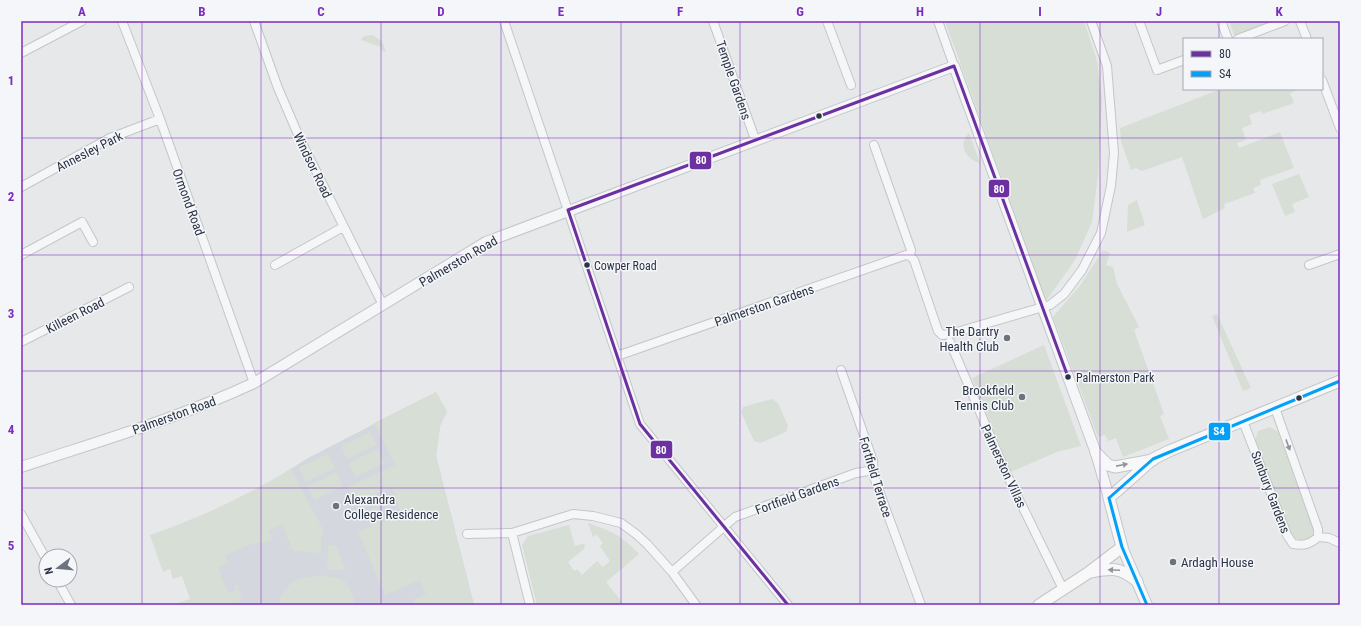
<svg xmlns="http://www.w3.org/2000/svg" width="1361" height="626" font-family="'Roboto Condensed',sans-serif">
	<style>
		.built { fill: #d4d7dd }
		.green { fill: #d6ded6 }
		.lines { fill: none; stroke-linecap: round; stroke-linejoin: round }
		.minor-casing { stroke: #c4c6c8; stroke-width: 10 }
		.tertiary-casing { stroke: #c4c6c8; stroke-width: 12 }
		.secondary-casing { stroke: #c4c6c8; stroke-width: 13 }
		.minor { stroke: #f5f6f7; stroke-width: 8 }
		.tertiary { stroke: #f5f6f7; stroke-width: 10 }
		.secondary { stroke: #f8f8f8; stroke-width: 11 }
		.bus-1-casing { stroke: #f4f6f9; stroke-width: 6 }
		.bus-2-casing { stroke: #f4f6f9; stroke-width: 6 }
		.bus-1 { stroke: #6c30a1; stroke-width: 3 }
		.bus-2 { stroke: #02a0f6; stroke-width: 3 }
		.oneway { fill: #90959e }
		.oneway2 { fill: #92969e }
		.grid { fill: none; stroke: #7b2cbf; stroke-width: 1; stroke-opacity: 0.55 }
		.bus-dot { fill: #2b3445; stroke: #f4f6f9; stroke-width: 1.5 }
		.poi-dot { fill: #6c737f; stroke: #f4f6f9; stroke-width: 1.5 }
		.labels { text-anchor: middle; stroke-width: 3; stroke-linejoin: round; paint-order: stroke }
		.bus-label { font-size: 12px; fill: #2b3445; stroke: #f4f6f9; text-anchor: start }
		.street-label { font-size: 13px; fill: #2b3445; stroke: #f4f6f9 }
		.poi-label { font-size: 13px; fill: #2b3445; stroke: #f4f6f9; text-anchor: end }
		.line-badge { stroke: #f4f6f9; stroke-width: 1.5 }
		.badge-label { font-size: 11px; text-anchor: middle; font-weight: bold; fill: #fff }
		.neatline { fill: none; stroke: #7b2cbf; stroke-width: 1.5 }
		.grid-label { font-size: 13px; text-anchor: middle; font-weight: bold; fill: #7b2cbf }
	</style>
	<rect width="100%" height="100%" fill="#e6e8ea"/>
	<!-- built -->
	<path class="built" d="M436,392L447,412L440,426L436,456L474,605H212L193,521L254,492L308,458Z"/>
	<!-- green -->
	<path class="green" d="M945,21H1084L1097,61L1102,99L1098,175L1092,222L1075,260L1046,301Z
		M1229,21H1276L1235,37Z
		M372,35L382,41L386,52L381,50V47L361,40L364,36Z
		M1221,89H1301L1290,93L1294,103L1262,114L1261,111L1249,115L1252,124L1242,128L1246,140L1237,143L1239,148L1280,132L1294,168L1260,180L1261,185L1253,188L1255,193L1224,204L1225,208L1203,219L1182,157L1142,171L1136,168L1131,170L1121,141L1120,128Z
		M969,133L980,163C966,159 957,145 969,133Z
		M1299,174L1309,197L1292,204L1295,212L1285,216L1272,184Z
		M1137,200L1145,225L1127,232L1128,205Z
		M1103,250L1110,253L1106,265L1113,267L1117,284L1139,327L1134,330L1164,414L1160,416L1169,439L1123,457L1116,438L1108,441L1105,435L1098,437L1053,317L1082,283Z
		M1217,314L1251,388L1243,391L1212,316Z
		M1044,345L1081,446L1057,452L1011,472L972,378Z
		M436,392L447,412L440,426L436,456L474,605H415L413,600L426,594L420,580L385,595L358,532L371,526L366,512L377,507L383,522L402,515L392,488L372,495L369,503L357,509L348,487L395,465L374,423Z
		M772,399L778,403L788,426L786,432L760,443L754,441L741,412L743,407Z
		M1270,427L1278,432L1314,530L1312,537C1304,541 1297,542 1291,534L1255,441L1258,431Z
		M370,432L377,445L347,459L341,446Z
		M378,449L385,463L356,477L349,463Z
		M328,454L335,468L306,482L299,467Z
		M291,469L325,533L321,537V553L298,551V553L290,548L291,546L282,525L268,531L272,540L263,543H254L225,555L228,563L218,567L221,574L220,576L229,593L236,590L234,586L237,585L242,597L237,605H173L190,599L182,576L173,579L170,569L163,572L150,535C202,517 244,497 291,469Z
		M337,472L343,486L314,500L307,486Z
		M588,523C610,530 624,537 639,554L606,582L622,602L618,605H537L522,545L528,536L569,525L575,546L585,543L584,549L568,562L574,571L577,569L582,575L597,561L603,567L610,561L600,546L603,543L596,534L593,537Z
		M331,544L336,546L346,570H327L328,545Z
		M304,577C316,577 338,573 347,584C351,590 353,599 356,605H280C278,591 293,581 304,577Z"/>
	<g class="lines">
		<defs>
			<path id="minor" d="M122,21L160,119L254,383
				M254,21L278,88L300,139L383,305
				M504,21L640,424L788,605
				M713,21L755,139
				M827,21L851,85
				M938,21L954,66
				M1139,21L1157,70L1184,60
				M1221,21L1228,39
				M1300,21L1307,39
				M1238,39L1285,21
				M21,53L82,21
				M1322,80L1340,128
				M874,145L911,250L910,256
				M21,187L110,138L160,119
				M21,255L82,222L93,242
				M275,265L343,227
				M1309,265L1340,254
				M21,342L129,287
				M950,342L1007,475L1063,589
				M617,356L906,255L910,256L914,260L938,331L942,335L950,334L1050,305L1064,294L1082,270L1101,233L1111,186L1114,153L1107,66L1091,21
				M841,370L873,461L874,477L921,605
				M1243,421L1287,535L1293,544C1304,546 1310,544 1318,537V529L1275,408
				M21,514L46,559
				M512,533L530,605
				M467,534L512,533L573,514L593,516L621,523L636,534L647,544L672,572L696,605
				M1318,537L1329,538L1340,543
				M672,572L735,517L856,473L874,470
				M57,580L71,605"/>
			<path id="tertiary" d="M21,467C100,441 179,418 254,383L486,242L954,66L1096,453L1109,498
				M1122,547L1147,605"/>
			<path id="secondary" d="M1096,453L1108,465L1115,467L1153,460
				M1091,572C1112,568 1120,567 1137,581
				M1039,605L1088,573L1122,547L1109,498L1153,459L1169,451L1340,381"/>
		</defs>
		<!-- minor casing -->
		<use href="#minor" class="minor-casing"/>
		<!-- tertiary casing -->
		<use href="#tertiary" class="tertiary-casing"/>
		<!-- secondary casing -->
		<use href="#secondary" class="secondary-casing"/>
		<!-- minor -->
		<use href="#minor" class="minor"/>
		<!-- tertiary -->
		<use href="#tertiary" class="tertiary"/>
		<!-- secondary -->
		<use href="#secondary" class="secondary"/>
		<defs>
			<path id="bus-1" d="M788,605L640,424L568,210L954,66L1068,377"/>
			<path id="bus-2" d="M1109,498L1153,459L1340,381
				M1109,498L1122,547L1147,605"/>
		</defs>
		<!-- bus-1 casing -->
		<use href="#bus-1" class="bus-1-casing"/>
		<!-- bus-2 casing -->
		<use href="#bus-2" class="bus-2-casing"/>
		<!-- bus-1 -->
		<use href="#bus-1" class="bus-1"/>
		<!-- bus-2 -->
		<use href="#bus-2" class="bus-2"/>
	</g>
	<!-- one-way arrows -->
	<defs><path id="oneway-solid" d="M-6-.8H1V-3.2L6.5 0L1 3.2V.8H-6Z"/></defs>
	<use class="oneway" href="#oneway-solid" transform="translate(1288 445) rotate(70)"/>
	<g class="oneway2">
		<use href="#oneway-solid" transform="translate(1122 465) rotate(-11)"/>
		<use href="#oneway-solid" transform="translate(1114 570) rotate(-177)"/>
	</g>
	<!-- grid -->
	<path class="grid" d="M142,21V605M261,21V605M381,21V605M501,21V605M621,21V605M740,21V605M860,21V605M980,21V605M1100,21V605M1219,21V39M1219,89V605M21,138H1340M21,255H1340M21,371H1340M21,488H1340"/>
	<!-- markers -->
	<g class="bus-dot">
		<circle cx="819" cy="116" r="3.5"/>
		<circle cx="587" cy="265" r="3.5"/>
		<circle cx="1068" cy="377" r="3.5"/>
		<circle cx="1299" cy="398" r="3.5"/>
	</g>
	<g class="poi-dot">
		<circle cx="1007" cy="338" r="4"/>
		<circle cx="1022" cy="397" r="4"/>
		<circle cx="336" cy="506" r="4"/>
		<circle cx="1173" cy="562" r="4"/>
	</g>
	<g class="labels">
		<!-- bus labels -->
		<g class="bus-label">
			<text x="594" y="270">Cowper Road</text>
			<text x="1076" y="382">Palmerston Park</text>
		</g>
		<!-- street labels -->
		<g class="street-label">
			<text transform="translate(734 80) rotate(71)" y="5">Temple Gardens</text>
			<text transform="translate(89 151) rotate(-27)" y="5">Annesley Park</text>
			<text transform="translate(313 165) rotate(64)" y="5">Windsor Road</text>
			<text transform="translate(189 202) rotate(70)" y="5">Ormond Road</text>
			<text transform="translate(458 261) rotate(-30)" y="5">Palmerston Road</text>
			<text transform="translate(764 305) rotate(-19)" y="5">Palmerston Gardens</text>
			<text transform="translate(75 315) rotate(-27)" y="5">Killeen Road</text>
			<text transform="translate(174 415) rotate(-20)" y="5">Palmerston Road</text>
			<text transform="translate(1004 466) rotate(65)" y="5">Palmerston Villas</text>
			<text transform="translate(876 477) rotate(73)" y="5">Fortfield Terrace</text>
			<text transform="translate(1271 492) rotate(69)" y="5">Sunbury Gardens</text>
			<text transform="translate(797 495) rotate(-20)" y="5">Fortfield Gardens</text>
		</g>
		<!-- poi labels -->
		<g class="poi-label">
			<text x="999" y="336">The Dartry<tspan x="999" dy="15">Health Club</tspan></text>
			<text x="1014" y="395">Brookfield<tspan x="1014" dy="15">Tennis Club</tspan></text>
			<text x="344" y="504" text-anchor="start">Alexandra<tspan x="344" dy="15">College Residence</tspan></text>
			<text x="1181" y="567" text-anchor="start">Ardagh House</text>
		</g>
	</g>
	<g class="line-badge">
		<rect x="689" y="151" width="23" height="19" rx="4" fill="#6c30a1"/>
		<rect x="988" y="179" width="22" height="19" rx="4" fill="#6c30a1"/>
		<rect x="1208" y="422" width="23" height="19" rx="4" fill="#02a0f6"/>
		<rect x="650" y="440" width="23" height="19" rx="4" fill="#6c30a1"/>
	</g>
	<g class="badge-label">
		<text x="701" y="164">80</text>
		<text x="999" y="193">80</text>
		<text x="1219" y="435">S4</text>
		<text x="661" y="454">80</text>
	</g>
	<!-- border -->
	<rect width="1361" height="626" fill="none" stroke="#f4f6f9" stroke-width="44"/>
	<!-- legend -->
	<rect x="1183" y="38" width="140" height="52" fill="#f4f6f9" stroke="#a4a8b1"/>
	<rect x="1191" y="51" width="20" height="6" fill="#6c30a1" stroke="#a4a8b1"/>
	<text x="1219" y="58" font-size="12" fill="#2b3445">80</text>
	<rect x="1191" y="71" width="20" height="6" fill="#02a0f6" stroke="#a4a8b1"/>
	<text x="1219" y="78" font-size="12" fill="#2b3445">S4</text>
	<!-- north arrow -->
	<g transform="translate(58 568) rotate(254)"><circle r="19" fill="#f4f6f9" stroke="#a4a8b1"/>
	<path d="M0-3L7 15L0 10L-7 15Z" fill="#6c737f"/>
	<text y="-6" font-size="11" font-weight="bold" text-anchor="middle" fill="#2b3445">N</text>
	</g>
	<rect x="22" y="22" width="1317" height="582" class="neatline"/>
	<g class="grid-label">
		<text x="82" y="16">A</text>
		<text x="202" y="16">B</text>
		<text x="321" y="16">C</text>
		<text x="441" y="16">D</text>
		<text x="561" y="16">E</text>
		<text x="680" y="16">F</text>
		<text x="800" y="16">G</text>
		<text x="920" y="16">H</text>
		<text x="1040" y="16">I</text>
		<text x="1159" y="16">J</text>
		<text x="1279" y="16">K</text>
		<text x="11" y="85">1</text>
		<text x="11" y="201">2</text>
		<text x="11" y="318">3</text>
		<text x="11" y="434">4</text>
		<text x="11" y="550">5</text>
	</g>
</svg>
